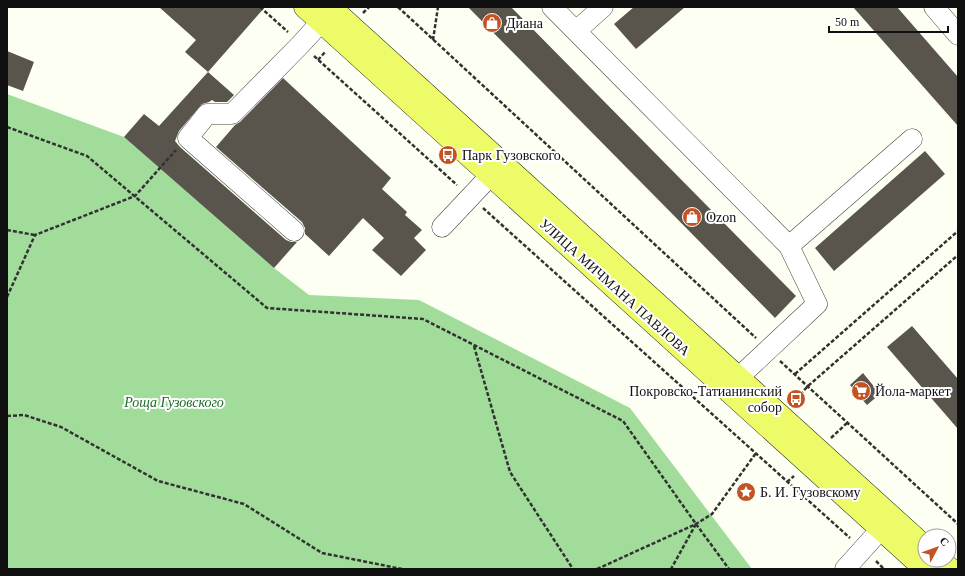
<svg xmlns="http://www.w3.org/2000/svg" width="965" height="576" font-family="'Times New Roman',serif">
	<style>
		.forest { fill: #a1dc9a }
		.building { fill: #59554c }
		.lines { fill: none; stroke-linecap: round; stroke-linejoin: round }
		.minor-casing { stroke: #434343; stroke-width: 21 }
		.major-casing { stroke: #212121; stroke-width: 23 }
		.path { stroke: #323232; stroke-width: 2.5; stroke-dasharray: 4 2; stroke-linecap: butt }
		.minor { stroke: #fff; stroke-width: 20 }
		.major { stroke: #ecfb67; stroke-width: 22 }
		.labels { text-anchor: middle; stroke-width: 4; stroke-linejoin: round; paint-order: stroke }
		.poi-label { font-size: 14px; fill: #101010; stroke: #fff; text-anchor: start }
		.street-label { font-size: 14px; fill: #101010; stroke: #fff }
		.park-label { font-size: 14px; font-style: italic; fill: #1e6a28; stroke: #fff }
	</style>
	<rect width="100%" height="100%" fill="#fdfff3"/>
	<!-- forest -->
	<path class="forest" d="M7,94L124,137L274,268L309,295L419,300L630,408L752,569H7Z"/>
	<!-- building -->
	<path class="building" d="M159,7H265L208,72L185,52L196,40Z
		M468,7H511L796,296L775,318Z
		M634,7H685L636,49L614,24Z
		M853,7H897L958,77V126Z
		M7,51L34,62L23,91L7,85Z
		M208,72L234,95L227,102H215L212,100L209,102L202,104L179,131L175,141L180,147L286,240L291,242H297L274,268L124,137L144,114L159,126Z
		M283,78L391,178L382,189L407,212L405,215L422,230L414,238L426,250L401,276L372,250L384,238L363,218L329,256L305,234V228L302,222L216,147L235,125L240,122Z
		M925,151L945,174L834,271L815,248Z
		M912,326L958,379V429L887,347Z
		M863,373L880,394L867,405L850,385Z"/>
	<g class="lines">
		<defs>
			<path id="minor" d="M552,7L789,246L817,304L739,377
				M934,7L958,35
				M576,31L603,7
				M442,227L491,175
				M294,231L188,138L207,114H232L301,44L321,22
				M789,246L912,139
				M845,569L881,529"/>
			<path id="major" d="M305,7L925,569
				M330,7L925,547
				M940,560L950,569"/>
		</defs>
		<!-- minor casing -->
		<use href="#minor" class="minor-casing"/>
		<!-- major casing -->
		<use href="#major" class="major-casing"/>
		<!-- path -->
		<path class="path" d="M260,7L288,32
			M398,7L756,338
			M363,13L369,7
			M433,40L438,7
			M314,56L457,185
			M318,60L326,51
			M7,127L87,156L267,308L423,319L623,421L696,524L671,569
			M483,208L850,538
			M7,230L35,235
			M7,297L35,235L135,196L176,150
			M474,346L510,472L573,569
			M780,361L958,524
			M795,374L958,231
			M796,399L808,386L958,255
			M7,416L24,415L61,427L158,481L244,504L322,553L402,569
			M831,438L847,423
			M787,482L794,476
			M696,524L729,569
			M876,561L884,569
			M597,569L696,524L712,514L756,453"/>
		<!-- minor -->
		<use href="#minor" class="minor"/>
		<!-- major -->
		<use href="#major" class="major"/>
	</g>
	<!-- icons -->
	<defs>
		<symbol id="shop-disc" viewBox="-11 -11 22 22"><circle r="9.5" fill="#c45324" stroke="#fff"/><path d="M-5-2.5h2.3a2.7 3.5 0 0 1 5.4 0H5L5.5 6h-11ZM-1.5-2.5h3a1.5 2.3 0 0 0-3 0Z" fill="#fff"/></symbol>
		<symbol id="bus-disc" viewBox="-11 -11 22 22"><circle r="9.5" fill="#c45324" stroke="#fff"/><path d="M-5-6H5V4H4V6H2V4H-2V6H-4V4H-5ZM-3.5-4V0h7V-4ZM-3.5 1.2v1.5H-2V1.2ZM2 1.2v1.5H3.5V1.2Z" fill="#fff"/></symbol>
		<symbol id="supermarket-disc" viewBox="-11 -11 22 22"><circle r="9.5" fill="#c45324" stroke="#fff"/><path d="M-6-5.5h2.5l.6 2H6L4.5 2H-2.5L-4.4-4H-6ZM-1.5 3.2a1.3 1.3 0 1 0 .1 0ZM3 3.2a1.3 1.3 0 1 0 .1 0Z" fill="#fff"/></symbol>
		<symbol id="sight-disc" viewBox="-11 -11 22 22"><circle r="9.5" fill="#c45324" stroke="#fff"/><path d="M0-6L1.8-2.2L6-1.7L2.9 1.2L3.7 5.4L0 3.3L-3.7 5.4L-2.9 1.2L-6-1.7L-1.8-2.2Z" fill="#fff"/></symbol>
	</defs>
	<g fill-rule="evenodd">
		<use href="#shop-disc" x="481" y="12" width="22" height="22"/>
		<use href="#bus-disc" x="437" y="144" width="22" height="22"/>
		<use href="#shop-disc" x="681" y="206" width="22" height="22"/>
		<use href="#supermarket-disc" x="850" y="380" width="22" height="22"/>
		<use href="#bus-disc" x="785" y="388" width="22" height="22"/>
		<use href="#sight-disc" x="735" y="481" width="22" height="22"/>
	</g>
	<g class="labels">
		<!-- poi labels -->
		<g class="poi-label">
			<text x="506" y="28">Диана</text>
			<text x="462" y="160">Парк Гузовского</text>
			<text x="706" y="222">Ozon</text>
			<text x="782" y="396" text-anchor="end">Покровско-Татианинский<tspan x="782" dy="16">собор</tspan></text>
			<text x="875" y="396">Йола-маркет</text>
			<text x="760" y="497">Б. И. Гузовскому</text>
		</g>
		<!-- street labels -->
		<g class="street-label">
			<text transform="translate(615 287) rotate(42)" y="5">УЛИЦА МИЧМАНА ПАВЛОВА</text>
		</g>
		<!-- park labels -->
		<g class="park-label">
			<text x="174" y="407">Роща Гузовского</text>
		</g>
	</g>
	<!-- border -->
	<rect width="965" height="576" fill="none" stroke="#101010" stroke-width="16"/>
	<!-- north arrow -->
	<g transform="translate(937 548) rotate(49)"><circle r="19" fill="#ffffff" stroke="#9f9f9f"/>
	<path d="M0-3L7 15L0 10L-7 15Z" fill="#c45324"/>
	<text y="-6" font-size="11" font-weight="bold" text-anchor="middle" fill="#101010">С</text>
	</g>
	<!-- scale -->
	<path d="M829 26v6h119v-6" fill="none" stroke="#101010" stroke-width="2"/>
	<text x="835" y="26" font-size="12" fill="#101010" stroke="#ffffff" stroke-width="3" paint-order="stroke">50 m</text>
</svg>
